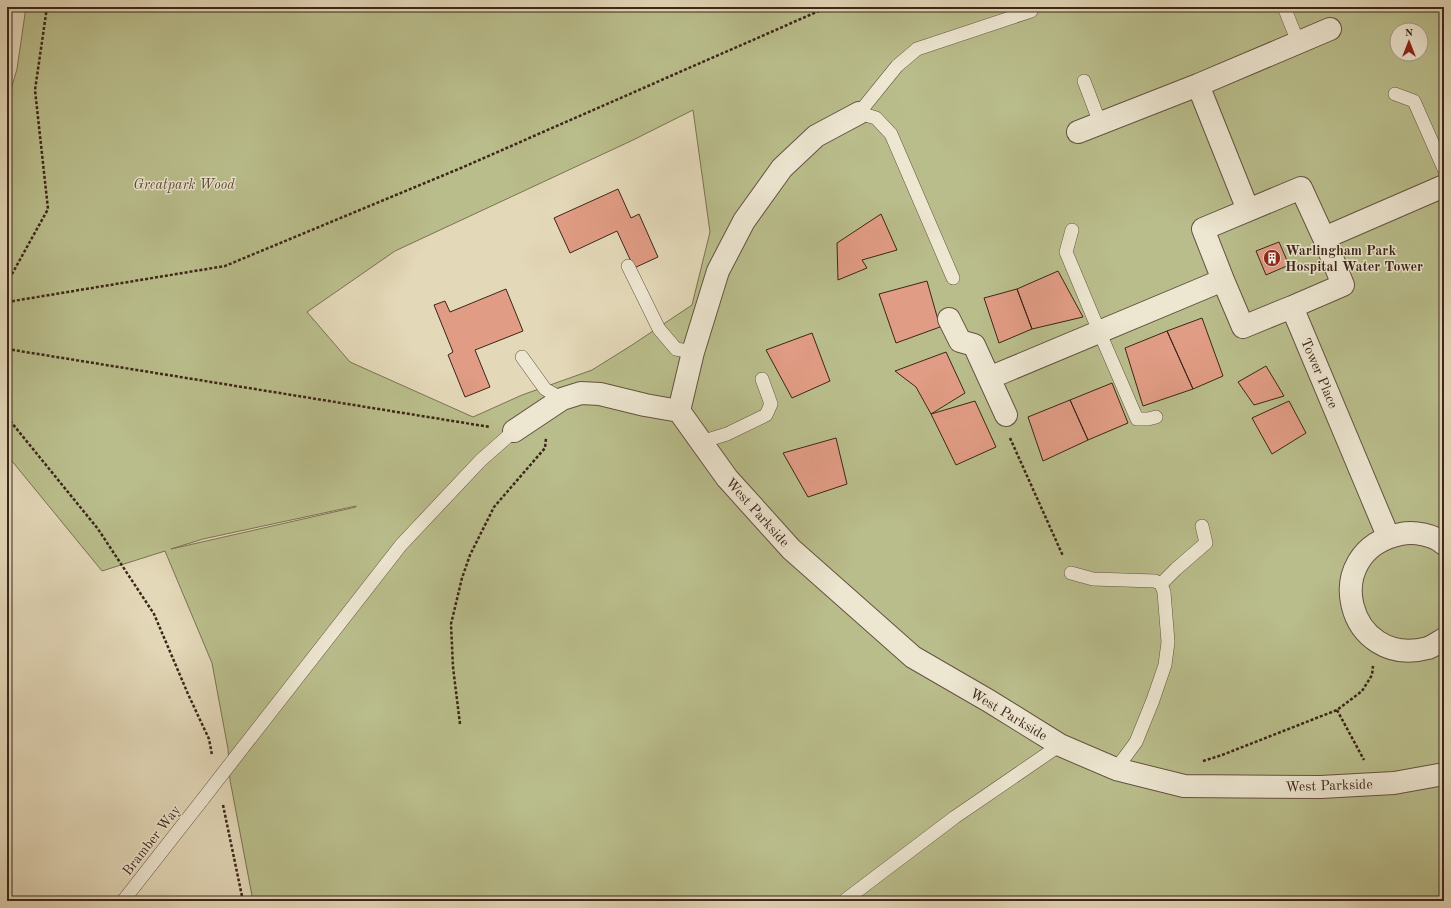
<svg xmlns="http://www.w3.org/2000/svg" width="1451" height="908" font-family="'Old Standard TT',serif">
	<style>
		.green { fill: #b9bd8b; stroke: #7b7252; fill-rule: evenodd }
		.building { fill: #e09c84; stroke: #3d2619 }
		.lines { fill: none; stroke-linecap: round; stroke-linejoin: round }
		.lane-casing { stroke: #665241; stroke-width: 14 }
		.street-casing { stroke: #665241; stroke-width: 24 }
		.path { stroke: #3d2619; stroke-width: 2.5; stroke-dasharray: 3 2; stroke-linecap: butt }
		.lane { stroke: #ede6d1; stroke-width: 13 }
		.street { stroke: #ede6d1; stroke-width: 22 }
		.lane-bridge-casing { stroke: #665241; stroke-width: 14; stroke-linecap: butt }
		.lane-bridge { stroke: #ede6d1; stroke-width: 13 }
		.labels { text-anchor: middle; stroke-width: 3; stroke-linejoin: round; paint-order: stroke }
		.park-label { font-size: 14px; font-style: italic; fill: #5c4c36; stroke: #ede6d1 }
		.poi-label { font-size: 14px; font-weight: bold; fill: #3d2619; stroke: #ede6d1; text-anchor: start }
		.street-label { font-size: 14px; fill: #3d2619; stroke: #ede6d1 }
	</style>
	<rect width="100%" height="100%" fill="#e3d8b8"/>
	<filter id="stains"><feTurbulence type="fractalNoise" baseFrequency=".005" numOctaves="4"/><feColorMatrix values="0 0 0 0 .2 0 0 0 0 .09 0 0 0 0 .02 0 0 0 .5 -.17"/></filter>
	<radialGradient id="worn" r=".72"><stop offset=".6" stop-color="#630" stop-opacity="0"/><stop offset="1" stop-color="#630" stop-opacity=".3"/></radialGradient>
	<!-- green -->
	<path class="green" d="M26,7H1444V901H253L230,780L228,749L212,663L165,551L102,571L7,455V103L17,69ZM1397,30H1421V54H1397ZM693,110L710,232L692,305L632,345L592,370L522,395L473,417L350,362L307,312L395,251L631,141ZM356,506V507L171,549L203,539Z"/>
	<!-- building -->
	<path class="building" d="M618,189L631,218L639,214L658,257L634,268L617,231L570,253L554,218Z
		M881,214L897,250L862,260L867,268L838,280L837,243Z
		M1279,242L1289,265L1266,275L1256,251Z
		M1058,271L1083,317L1032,329L1017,289Z
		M927,281L940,327L896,343L879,294Z
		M506,289L523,331L475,350L490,387L465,397L448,355L453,352L434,305L445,301L450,312Z
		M1017,289L1032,329L999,343L984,298Z
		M1202,318L1223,376L1193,389L1167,331Z
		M1167,331L1193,389L1143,406L1125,348Z
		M812,333L830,381L792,398L766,350Z
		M946,352L965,393L931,414L916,387L895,371Z
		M1266,366L1284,396L1254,405L1238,382Z
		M1112,383L1128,423L1088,440L1070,400Z
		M1070,400L1088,440L1043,461L1028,417Z
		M975,401L996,447L956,465L931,414Z
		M1289,401L1306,433L1272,454L1252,418Z
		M836,438L847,484L808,497L783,453Z"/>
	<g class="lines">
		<defs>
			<path id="lane" d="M1284,7L1298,42
				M1084,81L1100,123
				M1395,94L1414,101L1444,169
				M1072,230L1066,252L1099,331L1137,419H1148L1156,417
				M628,266L659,329L676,349L693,352
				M953,278L891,134L876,118L859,113L897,66L917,49L1031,11
				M522,357L545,389L562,399
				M701,442L727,434L766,415L771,404L762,379
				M1071,573L1093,579L1155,581L1161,584L1164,592L1168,642L1165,665L1153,700L1136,742L1116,769
				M1161,584L1176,569L1206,543L1202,526
				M241,750L401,545L481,460L514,431
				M123,901L203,799
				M844,901L955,817L1060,745"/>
			<path id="street" d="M1198,85L1248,210
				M1078,132L1198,85L1330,29
				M1223,280L1243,327L1292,307L1388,536
				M1292,307L1343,285L1324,238
				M949,319L960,341L974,345L1006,415
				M989,378L1223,280L1203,229L1301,188L1324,238L1444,186
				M679,411L693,352L718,271L744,221L782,168L816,136L859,113
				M514,431L562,399L581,393L600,394L645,405L679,411L727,478L791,549L913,657L989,701L1060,745L1116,769L1184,786L1321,787L1394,783L1444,774
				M1444,544C1434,535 1414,531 1401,534C1317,551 1347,670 1428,648C1433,646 1439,642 1444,639"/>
		</defs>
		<!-- lane casing -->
		<use href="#lane" class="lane-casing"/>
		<!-- street casing -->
		<use href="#street" class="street-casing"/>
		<!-- path -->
		<path class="path" d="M7,283L48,209L35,90L47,7
			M7,302L225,266L461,168L828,7
			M7,349L490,427
			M7,417L98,529L154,614L188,694L209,739L212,755
			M1010,438L1063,556
			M1337,710L1364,760
			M460,724L453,667L451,624L462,578L470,555L494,507L545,448L546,438
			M1203,761L1222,755L1337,710L1362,691L1372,675L1373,666
			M223,805L243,901"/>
		<!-- lane -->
		<use href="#lane" class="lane"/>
		<!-- street -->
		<use href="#street" class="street"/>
		<defs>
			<path id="lane-bridge" d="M203,799L241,750"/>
		</defs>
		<!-- lane-bridge casing -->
		<use href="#lane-bridge" class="lane-bridge-casing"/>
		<!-- lane-bridge -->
		<use href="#lane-bridge" class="lane-bridge"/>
	</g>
	<!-- icons -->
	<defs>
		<symbol id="building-disc" viewBox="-11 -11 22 22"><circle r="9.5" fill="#8f2418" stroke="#ede6d1"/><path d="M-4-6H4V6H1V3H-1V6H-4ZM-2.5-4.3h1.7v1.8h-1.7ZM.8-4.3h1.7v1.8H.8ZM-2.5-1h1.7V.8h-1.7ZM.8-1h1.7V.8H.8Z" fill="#fff"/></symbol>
	</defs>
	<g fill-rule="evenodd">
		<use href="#building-disc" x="1262" y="248" width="20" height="20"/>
	</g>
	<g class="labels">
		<!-- park labels -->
		<g class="park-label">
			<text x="184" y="189">Greatpark Wood</text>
		</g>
		<!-- poi labels -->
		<g class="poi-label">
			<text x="1285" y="255">Warlingham Park<tspan x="1285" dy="16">Hospital Water Tower</tspan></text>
		</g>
		<!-- street labels -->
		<g class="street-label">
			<text transform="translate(1320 373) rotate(67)" y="5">Tower Place</text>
			<text transform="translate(758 512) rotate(48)" y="5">West Parkside</text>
			<text transform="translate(1009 714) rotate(31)" y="5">West Parkside</text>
			<text transform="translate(1329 785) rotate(-2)" y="5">West Parkside</text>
			<text transform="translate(151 840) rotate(-52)" y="5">Bramber Way</text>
		</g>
	</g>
	<!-- margin -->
	<rect width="1451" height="908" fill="none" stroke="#e3d8b8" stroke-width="24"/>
	<rect x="8" y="8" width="1435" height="892" fill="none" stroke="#3d2619" stroke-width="2"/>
	<rect x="12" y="12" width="1427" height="884" fill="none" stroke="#3d2619"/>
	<!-- north arrow -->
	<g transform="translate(1409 42)"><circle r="19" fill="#ede6d1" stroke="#a79987"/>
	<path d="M0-3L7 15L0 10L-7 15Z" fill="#8f2418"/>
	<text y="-6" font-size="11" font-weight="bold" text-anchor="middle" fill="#3d2619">N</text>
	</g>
	<rect width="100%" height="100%" filter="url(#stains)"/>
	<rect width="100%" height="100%" fill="url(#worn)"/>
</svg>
